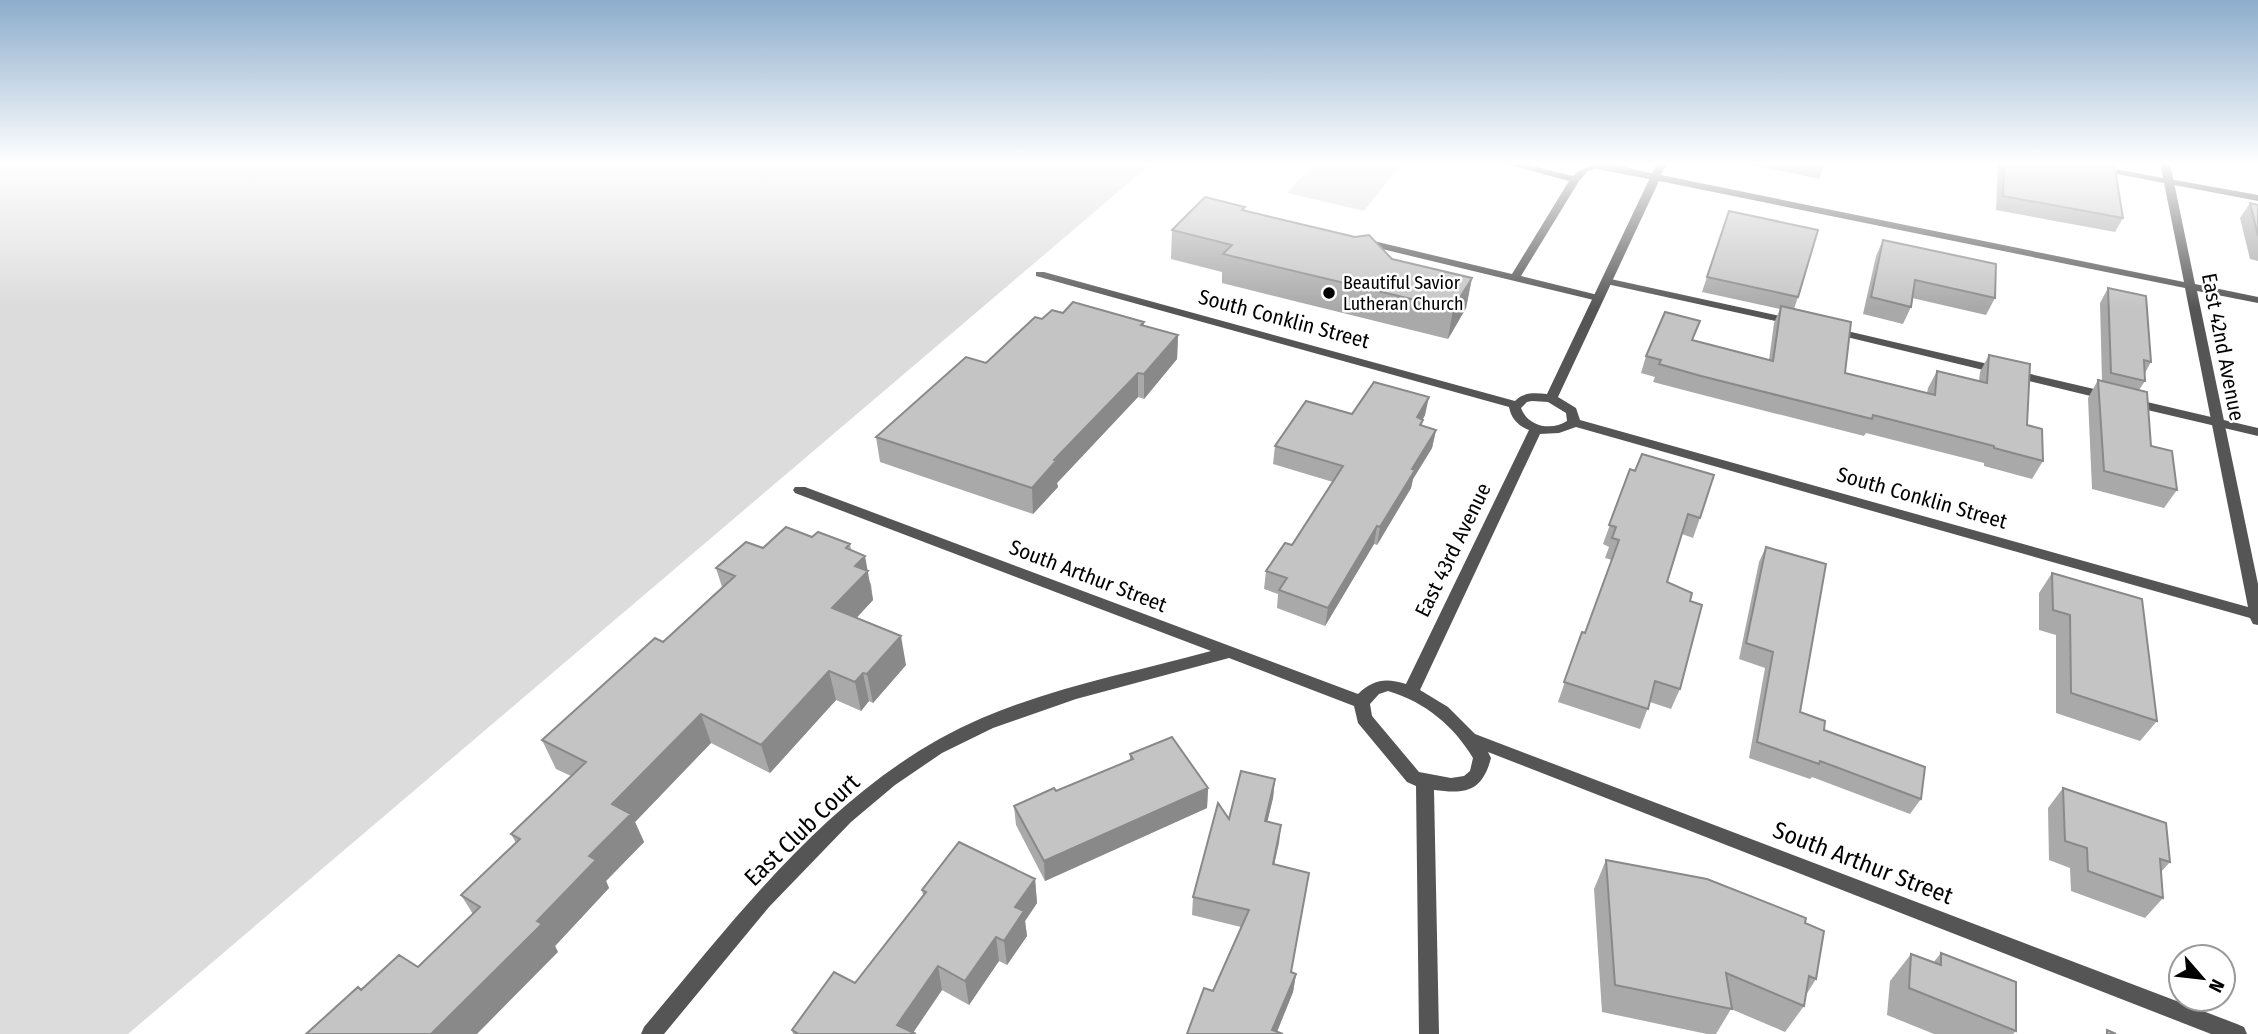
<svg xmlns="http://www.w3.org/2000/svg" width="2258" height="1034" font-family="'Fira Sans Condensed',sans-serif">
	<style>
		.green { fill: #dcdcdc }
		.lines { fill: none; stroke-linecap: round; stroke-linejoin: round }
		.service { fill: #555; fill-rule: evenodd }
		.minor { fill: #555; fill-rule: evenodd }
		.wall { fill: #a9a9a9 }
		.shaded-wall { fill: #898989 }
		.building { fill: #c4c4c4; stroke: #898989; stroke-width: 2 }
		.poi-dot { fill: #000; stroke: #fff; stroke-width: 2.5 }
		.labels { text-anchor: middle; stroke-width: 5; stroke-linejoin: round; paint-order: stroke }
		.far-poi-label { font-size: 18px; fill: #000; stroke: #fff; text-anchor: start }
		.street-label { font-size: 21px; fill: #000; stroke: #fff }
		.near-street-label { font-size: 24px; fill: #000; stroke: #fff }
	</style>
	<rect width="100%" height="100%" fill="#fff"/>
	<!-- green -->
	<path class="green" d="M0,163H1152L128,1034H0Z
		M1315,163H1402L1364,211L1287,193Z"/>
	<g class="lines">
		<!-- service -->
		<path class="service" d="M1503,163H1521L1573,176C1594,154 1632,169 1658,175L1660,177L1655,180L1596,169L1588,171L1579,181L1521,276L1602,296V300L1598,301L1357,243L1356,241L1361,238L1512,274L1569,181Z
			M2059,163H2081L2258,195V201Z
			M1606,278L1794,319L1800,322L1794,325L1602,283L1601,281Z
			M1830,327L2107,392L2113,396L2107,400L1826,332V328Z
			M2130,398L2258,428V436L2126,405L2124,402L2126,399Z"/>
		<!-- minor -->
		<path class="minor" d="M1657,163H1667L1661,175L2184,282L2160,163H2170L2195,284L2258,297V303L2197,291L2258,584V625L2253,624L2250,618L1576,427L1559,433L1540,434L1420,690L1448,707L1475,734L2237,1024L2244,1027L2247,1034H2211L1488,752L1491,758C1482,792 1466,794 1434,790L1439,1034H1419L1416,786L1407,782L1358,723L1354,706L1229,658L1076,699L993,728L942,753L895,785L851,822L769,907L664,1034H641L644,1027C742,911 838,780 982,718C1055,687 1134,672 1211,651L795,493L793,490L795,487H805L1358,694C1374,679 1386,678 1406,684L1529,430C1518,426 1511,418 1509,407L1036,276V272H1044L1515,401C1523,392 1535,393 1547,394ZM1659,181L2185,288L2248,607L1580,420L1576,408L1558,397ZM1532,401L1548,402L1566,413L1567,421C1552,431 1528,427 1521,408L1527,402ZM1388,691C1425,702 1454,726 1473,758L1470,771L1464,776L1451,778L1419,772L1372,716L1370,704L1379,694Z"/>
	</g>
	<!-- wall -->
	<path class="wall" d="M1743,163H1825L1819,179Z
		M1998,163H2114L2123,218L2115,232L1996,210Z
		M2250,203L2258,205V261L2250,259L2240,218Z
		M1245,211L1392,259L1472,278L1466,308L1448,339L1222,283V272L1171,259L1172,230Z
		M1729,211L1798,297L1794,309L1845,373L1927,393L1928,388L1937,371L1979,381L1980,372L1989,355L2027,425L2043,461L2032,479L1984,466V463L1866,433L1864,436L1695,393L1653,382L1655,377L1641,373L1646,356L1693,340L1769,360L1774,323L1780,309L1702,292Z
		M1883,240L1995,298L1986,315L1912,298L1911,307L1903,324L1863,314L1876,256Z
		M2108,288L2151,362L2145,373V381L2139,390L2151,446L2177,490L2164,508L2092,489L2088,398L2098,380L2102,381L2100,303Z
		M1063,313L1144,322V326L1178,335L1177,359L1144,399L1138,397L1057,483L1058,487L1033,514L880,462L876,437L986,363L1042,319Z
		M1352,414L1425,415L1423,419L1422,426L1436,430L1432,448L1413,479L1411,488L1377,545L1374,544L1325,626L1277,608L1278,594L1264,589L1266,571L1292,545L1333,482L1273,464L1275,446Z
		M1630,469L1700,518L1693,538L1682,534L1667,582L1690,601L1680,689L1671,709L1650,702L1640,729L1558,702L1582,632L1585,633L1612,560L1605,558L1609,547L1603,544Z
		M812,537L850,544L851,550L871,584L873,600L856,618L906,665L873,703L869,701L861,711L836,700L770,773L711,743L635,822L644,842L606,881L609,888L555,946L558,952L361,990L418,967L473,914L461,895L516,843L511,834L571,776L556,769L542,740L663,642L722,587L716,568L763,548Z
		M1766,547L1800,712L1921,799L1910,814L1812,777L1810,779L1749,758L1765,668L1739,659L1759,562Z
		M2052,573L2157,721L2140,741L2056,713V635L2039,630V593Z
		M1130,754L1208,788L1207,808L1045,881L1016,825L1014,806L1056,791L1130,760Z
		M1275,779L1273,798L1267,822L1281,825L1274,865L1292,972L1296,974L1293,992L1277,1032L1187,1034L1213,991L1241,927L1192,915L1193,897L1229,819Z
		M2063,788L2170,862L2161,872L2163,898L2145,918L2071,891L2070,868L2049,860L2048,808Z
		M1606,860L1805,923L1816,979L1806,995L1804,1006L1785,1032L1731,1009L1716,1034H1707L1602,1012L1594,889Z
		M1035,879L1037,903L1025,921L1027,936L1007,965L999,961L969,1005L942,990L913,1033L916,1034H793L792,1030L855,983L923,895L922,890Z
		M1941,953L2016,1031L2013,1034H1934L1887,1015L1890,981L1911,954L1933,963Z"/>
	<!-- shaded-wall -->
	<path class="shaded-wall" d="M1472,278L1466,308L1448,339L1453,309Z
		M1178,335L1177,359L1144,399V374Z
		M1138,373V397L1057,483L1058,487L1033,514L1032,488L1054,460Z
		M1429,397L1425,415L1413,435L1417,417Z
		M1436,430L1432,448L1413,479L1411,488L1377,545L1380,527L1412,469Z
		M1377,526L1374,544L1325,626L1328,608Z
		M865,556L873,600L839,637L832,608L855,566Z
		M901,636L906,665L873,703L867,674Z
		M829,671L836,700L770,773L761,745Z
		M863,673L869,701L861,711L855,682Z
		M701,714L711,743L635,822L644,842L606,881L609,888L555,946L558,952L477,1034H430L537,921L589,856L612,804Z
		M1275,779L1273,798L1263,840L1265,821Z
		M1208,788L1207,808L1045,881L1044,861Z
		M1281,825L1279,843L1270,883L1273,864Z
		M1035,879L1037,903L1025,921L1027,936L1007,965L1004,941L1015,907Z
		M996,937L999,961L969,1005L965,981Z
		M938,966L942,990L912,1034L897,1025Z
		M1296,974L1293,992L1276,1034L1272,1030Z"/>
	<!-- building -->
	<path class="building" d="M2004,163H2114L2123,218L2003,196Z
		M1205,197L1245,207L1242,210L1355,237L1369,235L1392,259L1472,278L1453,309L1223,254L1232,245L1172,230Z
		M2250,203L2258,205V236Z
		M1729,211L1818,230L1798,297L1707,277Z
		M1883,240L1996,264L1995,298L1915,280L1911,307L1871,297Z
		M2108,288L2146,296L2151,362L2144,360L2145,381L2111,373Z
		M1073,302L1144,322L1141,325L1178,335L1144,374L1138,373L1054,460L1056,461L1032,488L876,437L966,357L986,363L1035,317L1042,319L1052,310L1063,313Z
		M1781,306L1851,322L1845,373L1935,395L1937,371L1987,383L1989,355L2030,364L2027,425L2042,429L2043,461L1994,448V446L1873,415L1872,419L1701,376L1659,364L1661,360L1646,356L1665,312L1700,321L1692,340L1773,361Z
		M2098,380L2147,392L2151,446L2172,451L2177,490L2104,471Z
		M1374,382L1429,397L1417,417L1423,420L1420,425L1436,430L1412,469L1415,470L1380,527L1377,526L1328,608L1279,590L1287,578L1266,571L1285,543L1292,545L1343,466L1275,446L1306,401L1352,414Z
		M1642,454L1714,475L1700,518L1688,514L1667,582L1692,593L1690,601L1702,605L1680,689L1655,681L1648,709L1564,682L1582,632L1585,633L1619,540L1612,538L1616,527L1609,525L1630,469L1635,471Z
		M786,527L812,537L818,532L850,544L846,548L865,556L855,566L868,571L832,608L901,636L867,674L863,673L855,682L829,671L761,745L701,714L612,804L631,814L589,856L596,860L537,921L542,924L431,1034H306L358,987L361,990L399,955L418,967L480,907L461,895L520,839L511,834L586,762L542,740L655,638L663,642L735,576L716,568L746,542L763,548Z
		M1766,547L1826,564L1800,712L1825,721L1824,730L1925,767L1921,799L1820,761L1819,764L1757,742L1773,652L1746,643Z
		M2052,573L2142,599L2157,721L2071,693L2070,615L2053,610Z
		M1172,737L1208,788L1044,861L1014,806L1054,788L1056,791L1133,759L1130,754Z
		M1241,771L1275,779L1265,821L1281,825L1273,864L1309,873L1291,972L1296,974L1272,1030L1283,1034H1187L1204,988L1213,991L1249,910L1193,897L1218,803L1229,819Z
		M2063,788L2166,823L2170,862L2160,859L2163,898L2088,871L2087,848L2065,841Z
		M959,842L1035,879L1015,907L1024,911L1004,941L996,937L965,981L938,966L897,1025L916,1034H796L797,1033L792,1030L834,972L855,983L926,892L922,890Z
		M1606,860L1707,879L1806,918L1805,923L1824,931L1816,979L1809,976L1804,1006L1726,973L1732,1009L1615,985Z
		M1941,953L2016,982V1031L1909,988L1911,954L1941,965Z
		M2107,1030L2116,1034H2107Z"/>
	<!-- sky -->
	<linearGradient id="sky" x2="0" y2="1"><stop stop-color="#8cadcc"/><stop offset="0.53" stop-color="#fff"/><stop offset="1" stop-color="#fff" stop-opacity="0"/></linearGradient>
	<rect width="2258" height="308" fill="url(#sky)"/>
	<!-- markers -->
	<circle class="poi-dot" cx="1329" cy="293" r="7"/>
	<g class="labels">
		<!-- far-poi labels -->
		<g class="far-poi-label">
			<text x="1343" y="289">Beautiful Savior<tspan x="1343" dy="21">Lutheran Church</tspan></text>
		</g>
		<!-- street labels -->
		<g class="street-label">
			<text transform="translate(1284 319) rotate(15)" y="7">South Conklin Street</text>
			<text transform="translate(2223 347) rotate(79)" y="7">East 42nd Avenue</text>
			<text transform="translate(1922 498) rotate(16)" y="7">South Conklin Street</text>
			<text transform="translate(1453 550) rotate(-64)" y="7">East 43rd Avenue</text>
			<text transform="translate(1088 576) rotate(21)" y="7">South Arthur Street</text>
		</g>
		<!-- near-street labels -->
		<g class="near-street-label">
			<text transform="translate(802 830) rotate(-44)" y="8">East Club Court</text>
			<text transform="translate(1863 863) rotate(21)" y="8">South Arthur Street</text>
		</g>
	</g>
	<!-- north arrow -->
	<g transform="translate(2202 978) rotate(118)"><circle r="33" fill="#ffffff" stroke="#999999" stroke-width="2"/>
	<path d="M0-5L12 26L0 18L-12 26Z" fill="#000000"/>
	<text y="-10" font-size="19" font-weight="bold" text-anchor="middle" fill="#000000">N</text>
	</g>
</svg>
